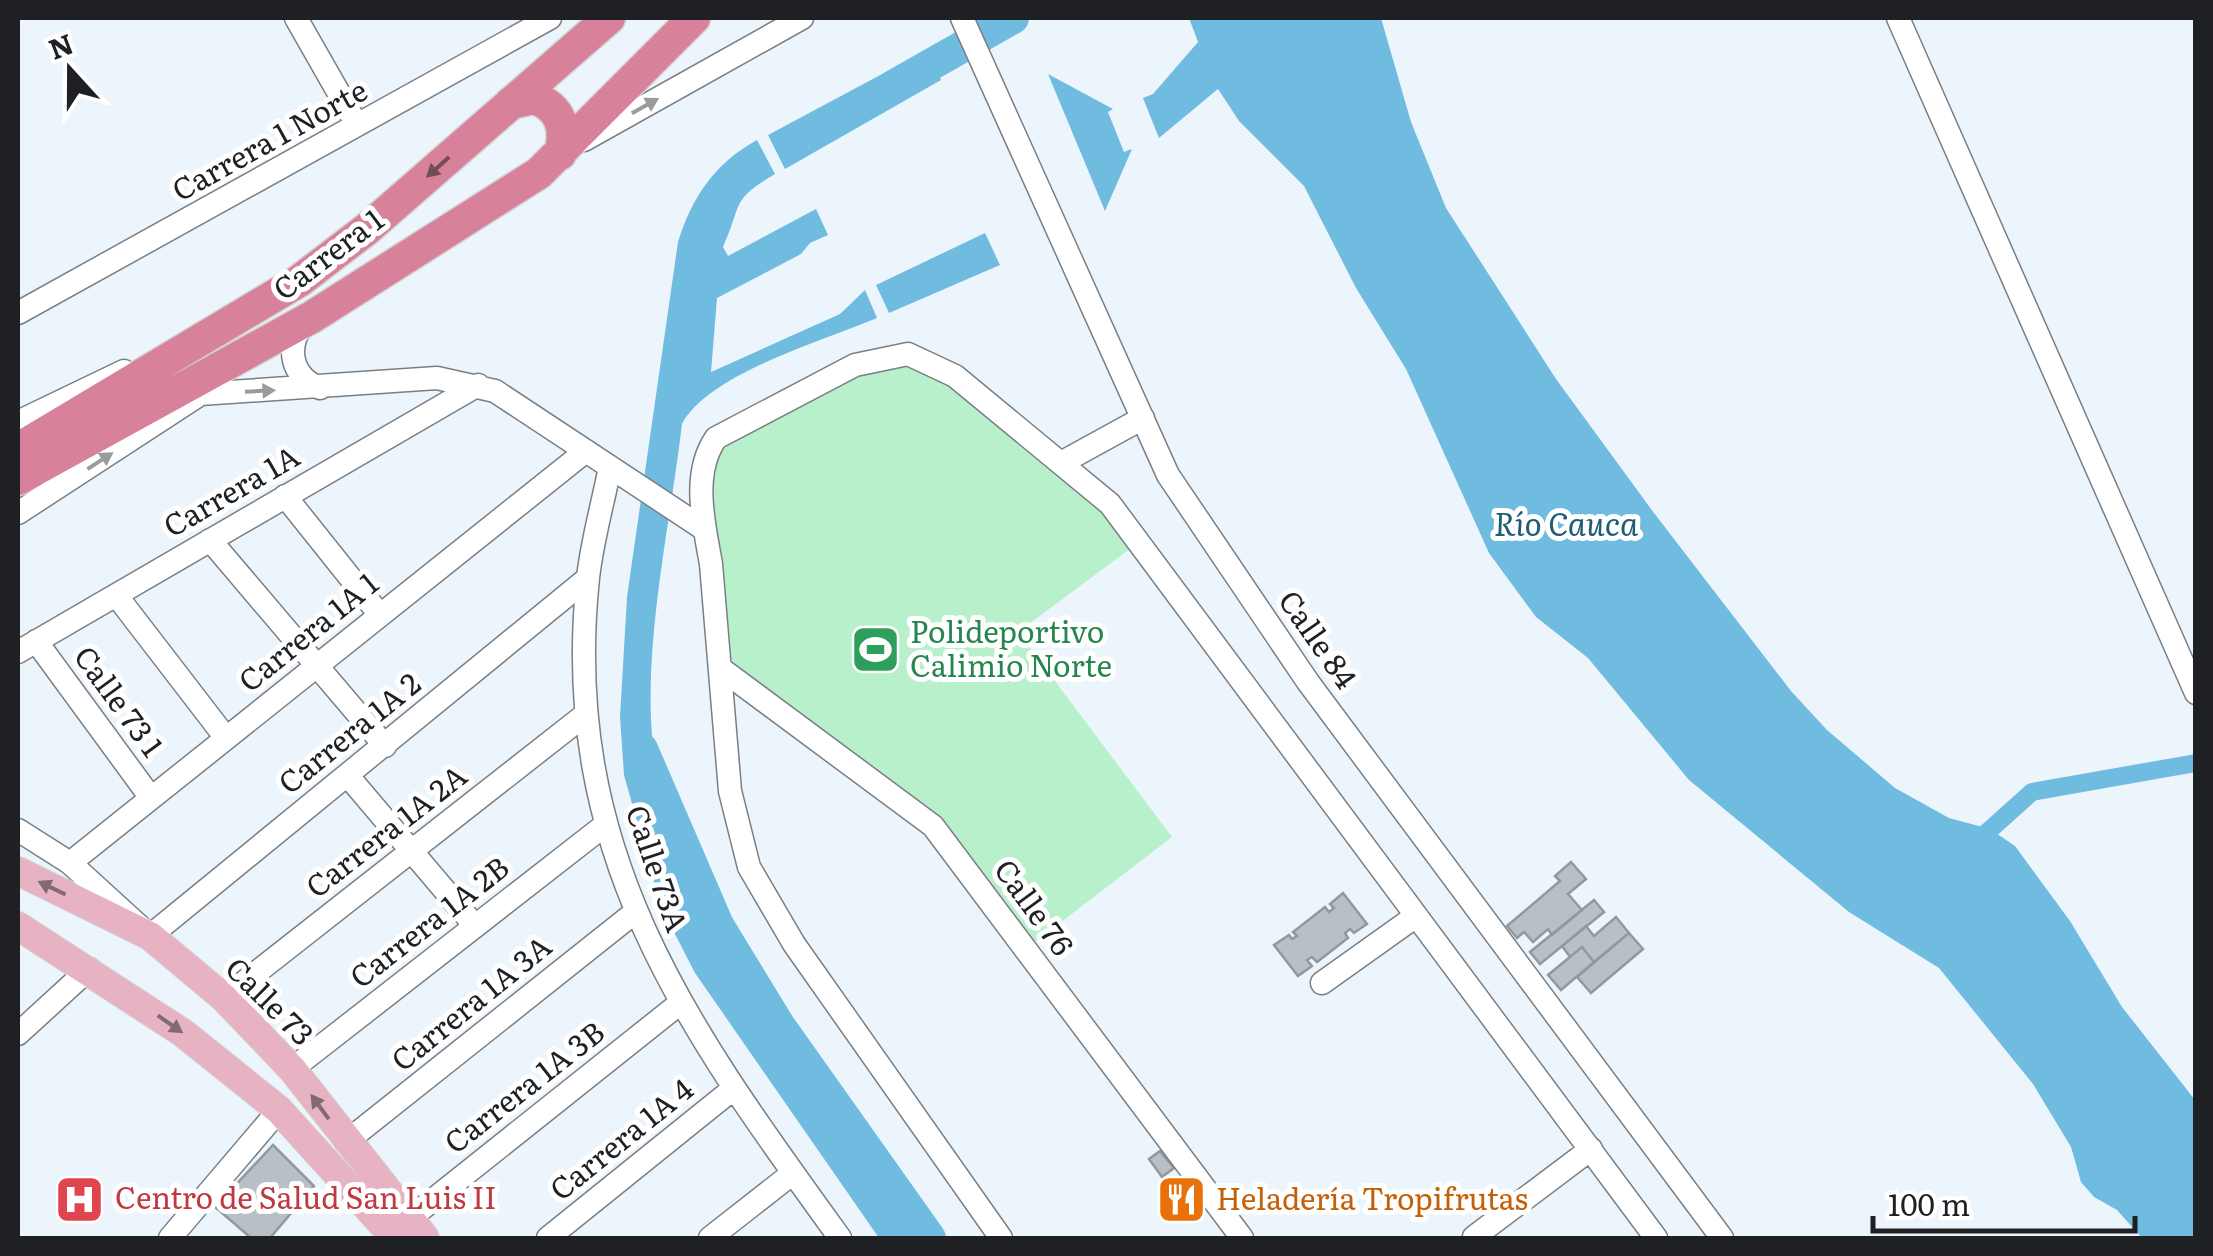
<svg xmlns="http://www.w3.org/2000/svg" width="2213" height="1256" font-family="Literata,serif">
	<style>
		.green { fill: #b8f0cb }
		.water { fill: #70bce1 }
		.lines { fill: none; stroke-linecap: round; stroke-linejoin: round }
		.canal { stroke: #70bce1; stroke-width: 18 }
		.river { stroke: #70bce1; stroke-width: 32 }
		.building { fill: #b8bfc6; stroke: #91989e; stroke-width: 2.5 }
		.minor-casing { stroke: #797f85; stroke-width: 25 }
		.major-casing { stroke: #d2d2d3; stroke-width: 30 }
		.highway-casing { stroke: #d2d2d3; stroke-width: 35 }
		.minor { stroke: #fff; stroke-width: 22 }
		.major { stroke: #e7b3c2; stroke-width: 28 }
		.highway { stroke: #d7819a; stroke-width: 32 }
		.oneway { fill: #9a9b9c }
		.oneway2 { fill: #714c59 }
		.oneway3 { fill: #826a72 }
		.labels { text-anchor: middle; stroke-width: 10; stroke-linejoin: round; paint-order: stroke }
		.street-label { font-size: 30px; fill: #1e2023; stroke: #fff }
		.leisure-label { font-size: 30px; fill: #27864d; stroke: #fff; text-anchor: start }
		.health-label { font-size: 30px; fill: #be3a42; stroke: #fff; text-anchor: start }
		.food-label { font-size: 30px; fill: #c56008; stroke: #fff; text-anchor: start }
		.water-label { font-size: 32px; font-style: italic; fill: #215c76; stroke: #fff }
	</style>
	<rect width="100%" height="100%" fill="#edf5fc"/>
	<!-- green -->
	<path class="green" d="M934,363L1138,543L1018,632L1172,837L1026,949L948,842L720,668L705,457L855,365Z"/>
	<!-- water -->
	<path class="water" d="M1189,18H1381L1411,122L1446,208L1556,379L1654,513L1791,691L1827,730L1895,788L1949,818L1990,829L2015,846L2070,921L2122,1007L2195,1100V1238H2142L2117,1210L2094,1197L2081,1182L2071,1147L2033,1084L1939,968L1849,912L1689,780L1588,658L1536,617L1489,553L1406,369L1356,288L1304,186L1239,121L1218,89L1159,138L1143,98L1153,94L1198,42Z
		M927,50L941,80L785,169L768,135Z
		M1048,74L1113,109L1108,112L1124,152L1132,149L1105,211Z
		M757,140L775,174C729,201 743,204 723,247L728,256L816,209L828,235L810,243L801,254L717,298L711,372L840,314L865,290L877,318C825,340 708,374 682,424C671,517 647,626 651,719C660,921 806,1080 917,1238H879L695,973L661,907L624,775L620,717L627,597L678,242C692,197 715,163 757,140Z
		M985,233L1000,265L889,313L876,285Z"/>
	<g class="lines">
		<!-- canal -->
		<path class="canal" d="M1974,844L2032,792L2196,763"/>
		<!-- river -->
		<path class="river" d="M895,85L1013,18
			M642,749L718,925L779,1025L930,1238"/>
	</g>
	<!-- building -->
	<path class="building" d="M1571,862L1586,879L1568,894L1582,910L1552,935L1548,929L1533,942L1524,932L1517,938L1507,926L1560,881L1555,876Z
		M1343,893L1367,924L1354,933L1350,929L1345,933L1348,938L1317,962L1312,957L1307,960L1312,966L1298,976L1274,945L1289,935L1292,939L1297,936L1293,932L1325,907L1329,912L1334,908L1330,904Z
		M1594,900L1604,912L1540,964L1530,952Z
		M1616,917L1629,933L1594,962L1582,947L1570,957L1562,946L1586,926L1594,936Z
		M1629,933L1643,949L1591,993L1577,977Z
		M1582,947L1594,962L1561,990L1548,975Z
		M273,1145L314,1186L270,1238H251L215,1207Z
		M1160,1151L1174,1168L1162,1177L1149,1159Z"/>
	<g class="lines">
		<defs>
			<path id="minor" d="M296,18L357,125
				M962,18L1168,475L1308,682L1722,1238
				M1898,18L2196,693
				M584,140L802,18
				M18,313L550,18
				M304,323C285,347 291,377 320,388
				M200,394L437,378L495,391L701,527
				M18,422L124,371
				M1061,463L1143,418
				M610,467C603,503 592,541 588,578C559,854 688,1028 840,1238
				M285,496L380,615
				M18,513L199,395
				M210,540L385,746
				M116,595L226,738
				M36,641L151,798
				M18,652L478,385
				M720,668L933,826L1242,1238
				M348,776L475,926
				M18,830L70,863L150,936L588,578
				M70,863L586,451
				M1322,983L1416,916
				M224,998L586,714
				M18,1034L89,969
				M292,1069L605,825
				M346,1142L634,913
				M409,1219L679,1004
				M1474,1237L1591,1149
				M170,1238L279,1110
				M548,1238L733,1089
				M710,1238L793,1173
				M1001,1238L794,944L749,867L730,791L711,564C704,524 691,474 716,438L855,365L908,354L955,376L1110,504L1656,1238"/>
			<path id="major" d="M18,871L150,936L224,998L292,1069L425,1238
				M18,926L183,1033L279,1110L395,1238"/>
			<path id="highway" d="M511,103L534,98C561,107 567,129 560,154
				M18,449L299,281L367,229L609,18
				M18,479L312,317L539,173L694,18"/>
		</defs>
		<!-- minor casing -->
		<use href="#minor" class="minor-casing"/>
		<!-- major casing -->
		<use href="#major" class="major-casing"/>
		<!-- highway casing -->
		<use href="#highway" class="highway-casing"/>
		<!-- minor -->
		<use href="#minor" class="minor"/>
		<!-- major -->
		<use href="#major" class="major"/>
		<!-- highway -->
		<use href="#highway" class="highway"/>
	</g>
	<!-- one-way arrows -->
	<defs><path id="oneway-solid" d="M-6-.8H1V-3.2L6.5 0L1 3.2V.8H-6Z" transform="scale(2.5)"/></defs>
	<g class="oneway">
		<use href="#oneway-solid" transform="translate(645 106) rotate(-29)"/>
		<use href="#oneway-solid" transform="translate(260 391) rotate(-3)"/>
		<use href="#oneway-solid" transform="translate(100 461) rotate(-33)"/>
	</g>
	<use class="oneway2" href="#oneway-solid" transform="translate(438 167) rotate(138)"/>
	<g class="oneway3">
		<use href="#oneway-solid" transform="translate(52 888) rotate(-154)"/>
		<use href="#oneway-solid" transform="translate(170 1024) rotate(35)"/>
		<use href="#oneway-solid" transform="translate(320 1107) rotate(-126)"/>
	</g>
	<!-- icons -->
	<defs>
		<symbol id="stadium-square" viewBox="-11 -11 22 22"><rect x="-9" y="-9" width="18" height="18" rx="4" fill="#2e9e5b" stroke="#fff"/><path d="M0-5a6.5 5 0 1 0 0 10a6.5 5 0 1 0 0-10ZM-3.5-1.8h7v3.6h-7Z" fill="#fff"/></symbol>
		<symbol id="hospital-square" viewBox="-11 -11 22 22"><rect x="-9" y="-9" width="18" height="18" rx="4" fill="#e0444e" stroke="#fff"/><path d="M-5-5h3v3.5h4V-5h3V5h-3V1.5h-4V5h-3Z" fill="#fff"/></symbol>
		<symbol id="restaurant-square" viewBox="-11 -11 22 22"><rect x="-9" y="-9" width="18" height="18" rx="4" fill="#e8710a" stroke="#fff"/><path d="M-5-6h1v4h1v-4h1v4h1v-4h1v5L-1.5 .5V6h-2V.5L-5-1ZM5-6V6H3V1.5H1.5Q1.5-4 5-6Z" fill="#fff"/></symbol>
	</defs>
	<g fill-rule="evenodd">
		<use href="#stadium-square" x="848" y="622" width="55" height="55"/>
		<use href="#hospital-square" x="52" y="1172" width="55" height="55"/>
		<use href="#restaurant-square" x="1154" y="1172" width="55" height="55"/>
	</g>
	<g class="labels">
		<!-- street labels -->
		<g class="street-label">
			<text transform="translate(270 141) rotate(-29)" y="10">Carrera 1 Norte</text>
			<text transform="translate(329 255) rotate(-37)" y="10">Carrera 1</text>
			<text transform="translate(232 492) rotate(-30)" y="10">Carrera 1A</text>
			<text transform="translate(309 633) rotate(-39)" y="10">Carrera 1A 1</text>
			<text transform="translate(1317 640) rotate(55)" y="10">Calle 84</text>
			<text transform="translate(118 702) rotate(54)" y="10">Calle 73 1</text>
			<text transform="translate(350 734) rotate(-39)" y="10">Carrera 1A 2</text>
			<text transform="translate(387 832) rotate(-38)" y="10">Carrera 1A 2A</text>
			<text transform="translate(656 869) rotate(71)" y="10">Calle 73A</text>
			<text transform="translate(1033 908) rotate(54)" y="10">Calle 76</text>
			<text transform="translate(430 923) rotate(-38)" y="10">Carrera 1A 2B</text>
			<text transform="translate(269 1002) rotate(45)" y="10">Calle 73</text>
			<text transform="translate(472 1004) rotate(-39)" y="10">Carrera 1A 3A</text>
			<text transform="translate(525 1088) rotate(-38)" y="10">Carrera 1A 3B</text>
			<text transform="translate(622 1140) rotate(-39)" y="10">Carrera 1A 4</text>
		</g>
		<!-- leisure labels -->
		<g class="leisure-label">
			<text x="910" y="643">Polideportivo<tspan x="910" dy="34">Calimio Norte</tspan></text>
		</g>
		<!-- health labels -->
		<g class="health-label">
			<text x="115" y="1209">Centro de Salud San Luis II</text>
		</g>
		<!-- food labels -->
		<g class="food-label">
			<text x="1216" y="1210">Heladería Tropifrutas</text>
		</g>
		<!-- water labels -->
		<g class="water-label">
			<text x="1566" y="536">Río Cauca</text>
		</g>
	</g>
	<!-- border -->
	<rect width="2213" height="1256" fill="none" stroke="#1e2023" stroke-width="40"/>
	<!-- north arrow -->
	<g transform="translate(70 70) rotate(339)" stroke="#ffffff" stroke-width="8" paint-order="stroke">
	<path d="M0-8L18 38L0 25L-18 38Z" fill="#1e2023"/>
	<text y="-15" font-size="28" font-weight="bold" text-anchor="middle" fill="#1e2023">N</text>
	</g>
	<!-- scale -->
	<path d="M1873 1216v15h262v-15" fill="none" stroke="#1e2023" stroke-width="5"/>
	<text x="1888" y="1216" font-size="30" fill="#1e2023" stroke="#ffffff" stroke-width="8" paint-order="stroke">100 m</text>
</svg>
